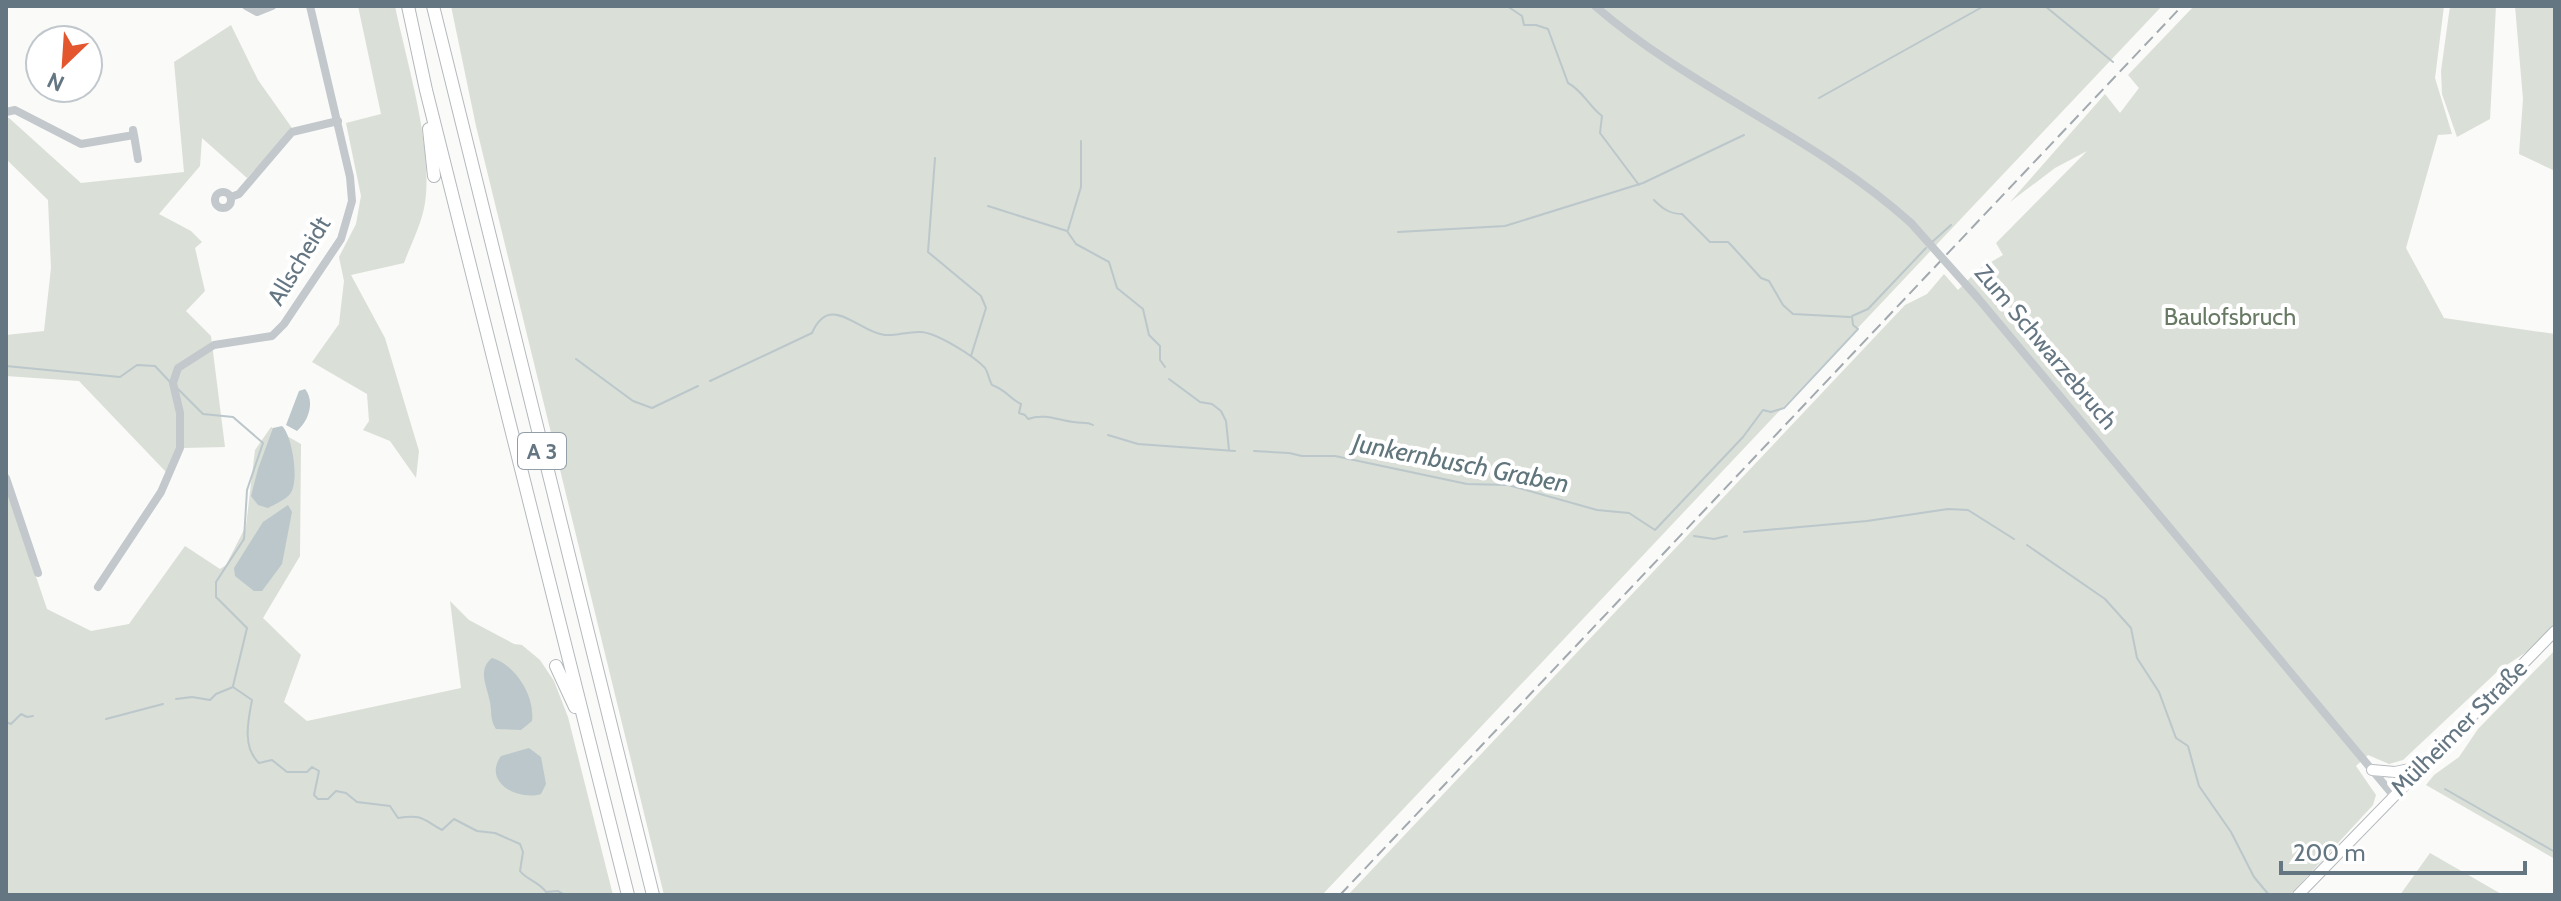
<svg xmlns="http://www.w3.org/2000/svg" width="2561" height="901" font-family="Cabin,sans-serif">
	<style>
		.green { fill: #dadfd7 }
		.water { fill: #bbc7cb }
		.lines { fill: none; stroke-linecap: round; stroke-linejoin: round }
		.stream { stroke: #bbc7cb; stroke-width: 2 }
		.major-casing { stroke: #b5babe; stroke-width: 12 }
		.highway-casing { stroke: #b4b9bd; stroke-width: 14 }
		.minor { stroke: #c3c8cc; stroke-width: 8 }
		.major { stroke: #fff; stroke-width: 10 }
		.highway { stroke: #fff; stroke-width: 12 }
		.rail { stroke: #a2aab0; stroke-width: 2; stroke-dasharray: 12 6; stroke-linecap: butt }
		.minor-bridge { stroke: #c3c8cc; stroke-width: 8 }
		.labels { text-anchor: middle; stroke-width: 8; stroke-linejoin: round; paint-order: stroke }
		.shield { fill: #fff; stroke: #939fa8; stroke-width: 2 }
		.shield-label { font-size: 22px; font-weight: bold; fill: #657683 }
		.street-label { font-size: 24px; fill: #657683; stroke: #fff }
		.park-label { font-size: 24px; fill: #687a64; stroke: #fff }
		.water-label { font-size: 26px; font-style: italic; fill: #60757c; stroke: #fff }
	</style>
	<rect width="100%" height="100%" fill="#fafaf8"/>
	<!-- green -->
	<path class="green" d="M358,6H395C407,64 433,146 425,203C422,223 411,244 404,263L351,275L385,338L419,451L416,478L390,441L363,430L369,421L367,394L312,362L339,324L344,281L339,257L356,224L361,196L346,123L381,114Z
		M451,6H2162L1322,895H664L476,126Z
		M2194,6H2444L2435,78L2452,134L2438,135L2406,248L2444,318L2555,334V625L2531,649L2499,670L2403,760L2389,764L2368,755L2356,766L2376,795L2373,805L2290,895H1348L1905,305L1927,294L1944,274L1958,290L1979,269L2003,255L1996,243L2087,151L2055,168L2010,202L2105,94L2120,113L2139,88L2128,75Z
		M2450,6H2496L2490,119L2457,137L2442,94L2441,71Z
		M2515,6H2555V171L2519,154L2523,99Z
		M231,25L258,80L292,128L247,178L202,138L200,166L159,214L191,231L202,242L195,248L205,291L186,311L211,336L225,447L183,448L166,472L79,381L6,376V335L44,331L51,268L48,200L6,159V119L9,118L81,183L184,172L174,62Z
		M271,427L301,444L300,556L263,618L301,655L284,702L307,721L461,688L450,601L469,620L514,644L522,645L540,660L554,681L568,717L613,895H6V488L47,609L91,631L129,624L185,546L220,569L226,565L246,526L255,450Z
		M2555,650V859L2426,785L2434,775L2459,757L2478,729Z
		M2430,853L2503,895H2400Z"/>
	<!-- water -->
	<path class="water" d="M305,389C315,401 309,421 297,431L286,425L299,391Z
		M282,426C292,435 300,482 290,494C285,500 275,504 268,508L258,505L251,496L258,469L273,428Z
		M288,505L292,512L282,564L262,591H254L235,576L234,568L263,522Z
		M492,658C516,665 535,696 532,721L521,730L496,729C490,720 492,713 490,702C487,686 477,670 492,658Z
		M529,748L541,757L546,784L541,794C519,801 482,783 501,756Z"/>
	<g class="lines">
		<!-- stream -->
		<path class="stream" d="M1507,6L1522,16L1524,25H1536L1548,29L1568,83C1583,91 1589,106 1602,116L1600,133L1639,185
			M2045,6L2113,62
			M1819,98L1984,6
			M935,158L928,252L981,296L986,308L971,356
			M1654,200C1662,208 1669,214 1682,214L1710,242H1728L1732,246L1761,278L1769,281L1783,305L1793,314L1850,317
			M988,206L1067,231L1076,244L1109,262L1117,288L1143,309L1149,335L1160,346V360L1165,367
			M1068,230L1081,187V141
			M1398,232L1505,226L1643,183L1744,135
			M1931,243L1951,225
			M576,359L633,401L652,408L698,386
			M6,366L120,377L137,365L155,366L170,382
			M1169,379L1200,402L1212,404L1221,411L1226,421L1229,450
			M710,381L812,333C830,291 859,333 885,335C897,336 909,331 921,332C937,333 974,356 985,368C988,372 989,380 992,385C1008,391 1007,397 1021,404L1019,413L1025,415L1028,419C1044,413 1058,420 1074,422C1082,424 1086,421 1093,425
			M178,389L203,414L233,417L263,443L247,490L244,539L216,582V597L247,628L233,686
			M1108,435L1138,444L1235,451
			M1254,451L1289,453L1302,456H1335L1467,484L1508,485L1597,510L1629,513L1655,530L1743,437L1763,410L1771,412L1784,408L1858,329L1853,325L1852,316L1868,309L1926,248
			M1744,532L1867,521L1948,509L1968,510L2014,539
			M1694,536L1714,539L1727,536
			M2027,545L2105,599L2131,628L2137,658L2159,692L2176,738L2188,746L2199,786L2231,832L2254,877L2269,895
			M176,699L192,697L210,700L216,694L233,687L252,700C248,721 242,747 259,763L272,760L287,772H307L312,767L319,771L314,795L318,799H328L336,791L346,793L357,802L390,806L398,818C423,814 422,819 442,830L454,819L477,831L495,833L520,844L523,852L520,871C527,880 539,882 546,892L558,891L565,895
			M106,719L163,704
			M6,722L11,724L21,714L27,717L33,716
			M2445,789L2555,852"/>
		<defs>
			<path id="major" d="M2372,770L2395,772L2419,767
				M2298,895L2555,631"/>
			<path id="highway" d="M408,6L426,90L628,895
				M433,6L653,895
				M429,129L434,176
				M556,666L575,707"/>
		</defs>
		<!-- major casing -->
		<use href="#major" class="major-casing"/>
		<!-- highway casing -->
		<use href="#highway" class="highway-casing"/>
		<!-- minor -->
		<path class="minor" d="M246,6L257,12L272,6
			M1595,6C1692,90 1816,137 1911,223
			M6,112L15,110L81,144L134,135L133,130
			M134,135L138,159
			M215 200a8 8 0 1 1 16 0a8 8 0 1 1-16 0Z
			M231,197L239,194L292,132L338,121
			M1977,297L2393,795
			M6,478L38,573
			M98,587L161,492L180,448V413L173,383L178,368L214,345L272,336L284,324L341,239L352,201L350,177L310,6"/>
		<!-- major -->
		<use href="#major" class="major"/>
		<!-- highway -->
		<use href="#highway" class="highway"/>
		<!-- rail -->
		<path class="rail" d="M1340,895L2182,6"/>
		<!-- minor-bridge -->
		<path class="minor-bridge" d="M1911,223L1977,297"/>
	</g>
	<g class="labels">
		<!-- shield labels -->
		<rect class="shield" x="518" y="433" width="48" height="36" rx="6"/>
		<g class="shield-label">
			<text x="542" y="459">A 3</text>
		</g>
		<!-- street labels -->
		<g class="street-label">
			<text transform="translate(299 261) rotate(-59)" y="8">Allscheidt</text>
			<text transform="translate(2046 347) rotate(50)" y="8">Zum Schwarzebruch</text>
			<text transform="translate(2459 728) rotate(-45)" y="8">Mülheimer Straße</text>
		</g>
		<!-- park labels -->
		<g class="park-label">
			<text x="2230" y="325">Baulofsbruch</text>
		</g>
		<!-- water labels -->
		<g class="water-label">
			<text transform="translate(1461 463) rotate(11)" y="9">Junkernbusch Graben</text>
		</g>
	</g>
	<!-- border -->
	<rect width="2561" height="901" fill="none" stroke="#657683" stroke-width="16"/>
	<!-- north arrow -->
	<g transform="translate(64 64) rotate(205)"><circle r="38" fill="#ffffff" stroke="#c1c8cd" stroke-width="2"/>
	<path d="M0-6L14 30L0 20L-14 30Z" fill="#e4572e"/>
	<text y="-12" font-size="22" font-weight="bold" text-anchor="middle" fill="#657683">N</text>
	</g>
	<!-- scale -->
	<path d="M2281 861v12h244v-12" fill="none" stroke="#657683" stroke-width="4"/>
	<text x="2293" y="861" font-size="24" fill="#657683" stroke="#ffffff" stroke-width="6" paint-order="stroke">200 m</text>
</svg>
